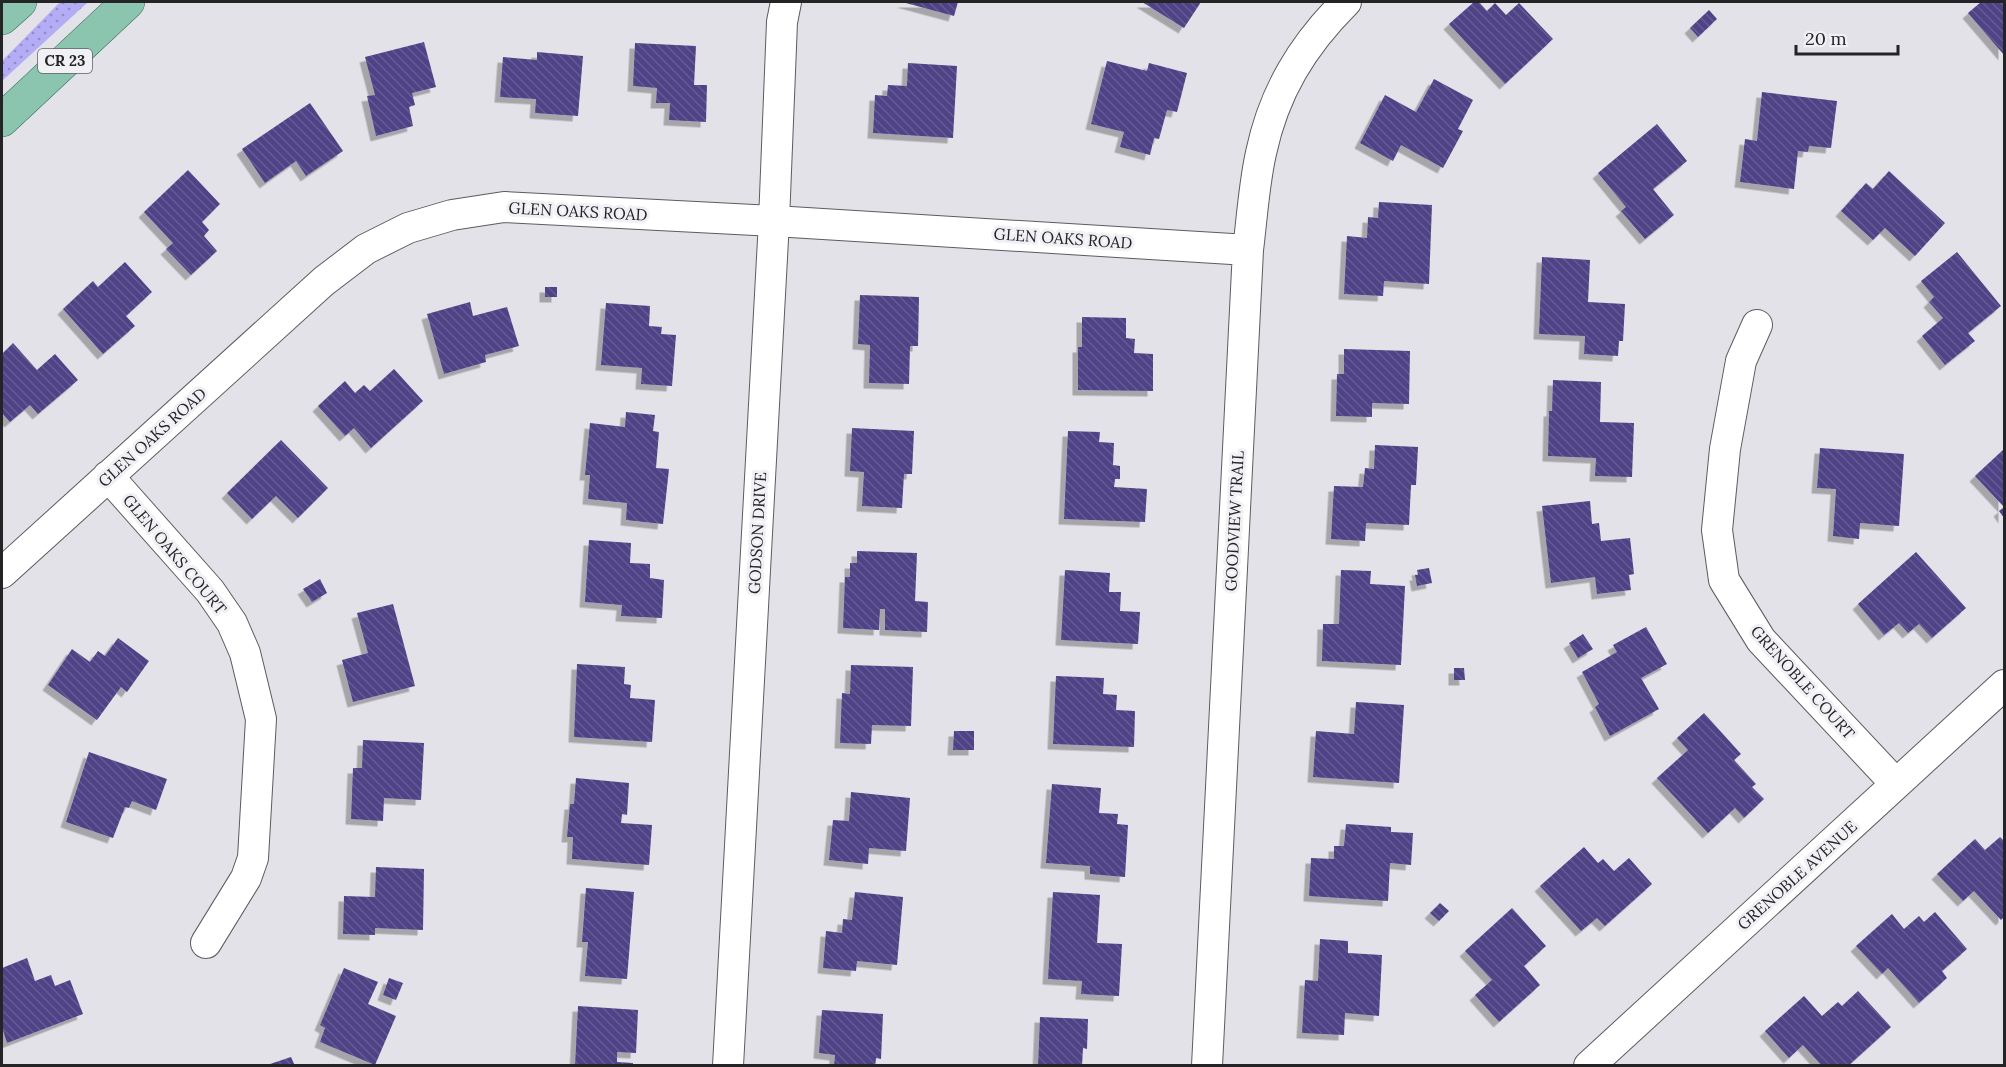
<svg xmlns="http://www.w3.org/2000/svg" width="2006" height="1067" font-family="Lora,serif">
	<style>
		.grass { fill: url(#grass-dots) }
		.building { fill: url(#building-back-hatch); filter: url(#shadow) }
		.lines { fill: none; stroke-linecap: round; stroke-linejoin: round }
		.street-casing { stroke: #5c5c60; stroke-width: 32 }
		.primary-casing { stroke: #35725d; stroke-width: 34 }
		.street { stroke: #fff; stroke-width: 30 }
		.primary { stroke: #8bc4af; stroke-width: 33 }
		.labels { text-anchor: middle; stroke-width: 6; stroke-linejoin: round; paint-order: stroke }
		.shield { fill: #f0f0f5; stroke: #616164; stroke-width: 1.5 }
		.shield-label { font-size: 15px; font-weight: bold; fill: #242426 }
		.street-label { font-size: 16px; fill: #242426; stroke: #f0f0f5 }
	</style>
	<defs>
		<pattern id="grass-dots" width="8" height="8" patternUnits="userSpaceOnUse" patternTransform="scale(1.5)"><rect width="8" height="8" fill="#b5acf6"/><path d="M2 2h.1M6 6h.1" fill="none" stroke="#938cc7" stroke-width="1.8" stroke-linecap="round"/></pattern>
		<pattern id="building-back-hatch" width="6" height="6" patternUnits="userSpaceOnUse" patternTransform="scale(1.5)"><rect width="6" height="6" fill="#4f4287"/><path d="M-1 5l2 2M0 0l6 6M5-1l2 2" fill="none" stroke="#655b92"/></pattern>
		<filter id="shadow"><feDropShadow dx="-5.5" dy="5.5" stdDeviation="0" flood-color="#0004"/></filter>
	</defs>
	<rect width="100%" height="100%" fill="#e3e2e8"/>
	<!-- grass -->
	<path class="grass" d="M60,2H88L2,81V61Z"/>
	<!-- building -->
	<path class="building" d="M902,2H958L954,16Z
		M1142,2H1201L1184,28Z
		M1474,2H1479L1487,11L1495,3L1506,15L1519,3L1553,39L1505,84L1449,24Z
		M1981,2H2004V55L1968,13Z
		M1709,10L1717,19L1698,37L1690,28Z
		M424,42L436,87L412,93L415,105L409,107L413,126L376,136L367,96L375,95L365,57Z
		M635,43L696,46L694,85H707L706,122L669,120L670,103H656L657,88L633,86Z
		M537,52L583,56L578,116L535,113L536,99L500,97L503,57L537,60Z
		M1107,61L1147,71L1149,63L1187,73L1177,112L1167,110L1159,139L1154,138L1150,155L1120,147L1124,132L1091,124Z
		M908,63L957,66L953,138L873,133L875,95L887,96L888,85L907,86Z
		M1434,79L1473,100L1458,129L1463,131L1443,168L1401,145L1393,161L1360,143L1385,95L1416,112Z
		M1762,92L1837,101L1831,148L1809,146L1808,152L1798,151L1794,189L1740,182L1745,139L1757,141Z
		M310,103L343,151L306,176L296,161L265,183L242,149Z
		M1657,124L1687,161L1653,189L1674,215L1645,239L1621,211L1626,207L1598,173Z
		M188,170L220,204L202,222L209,230L204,236L217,251L191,275L166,249L173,243L144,212Z
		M1889,171L1945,223L1915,256L1885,228L1873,240L1841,211L1866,183L1873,189Z
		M1379,202L1432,205L1429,284L1384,281L1383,296L1344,294L1347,236L1367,238L1368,217L1378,218Z
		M1957,252L2001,306L1968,333L1975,341L1945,365L1922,336L1943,318L1929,302L1934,297L1921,281Z
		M1542,257L1590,260L1588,302L1625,304L1623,341H1619L1618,356L1584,354L1585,336L1539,334Z
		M125,262L152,292L126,316L135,326L103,354L63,309L93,281L98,287Z
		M545,287H557V297H545Z
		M860,295L919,297L918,346H910L909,384L869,383L870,345L858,344Z
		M470,302L473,316L507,307L519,346L485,355L486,362L444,374L427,314Z
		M606,303L650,306L649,326L662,327L661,334L676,335L672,386L641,384L642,368L601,365Z
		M1082,317L1126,318V338L1135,339L1134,353L1153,354V391L1078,390V347H1082Z
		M13,343L37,370L55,354L78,380L38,414L30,405L10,422L2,413V354Z
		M1344,349L1410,351L1409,404L1372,403V417L1336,416L1337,374H1344Z
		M394,369L423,401L371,448L354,428L345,436L318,406L345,381L355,393L364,385L370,391Z
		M1553,380L1601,382L1600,422L1634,423L1632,477L1595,476L1596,458L1548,456L1549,411H1552Z
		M626,412L655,415L653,431L659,432L656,468L669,469L663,524L626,520L627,503L588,499L590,475H585L590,423L625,427Z
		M852,428L914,431L912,474H904L902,508L862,506L864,472L850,471Z
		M1068,431L1100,432L1099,442L1114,443L1113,465L1120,466V479H1115L1114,487L1147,489L1145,522L1064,519Z
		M281,440L328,488L298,518L276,496L252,519L227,493Z
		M1375,445L1418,447L1416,485H1411L1409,525L1366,523L1365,541L1331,539L1334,486L1363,487L1365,468L1374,469Z
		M1820,448L1904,454L1899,526L1860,523L1859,539L1833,536L1836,489L1817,488Z
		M2004,449V518L1999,511L2004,507L1975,476Z
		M1590,501L1592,524L1599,523L1601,541L1630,538L1634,574L1629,575L1631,590L1597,594L1595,577L1551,583L1542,506Z
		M589,540L631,543L630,563L650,564V578L664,580L662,618L621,616L622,605L585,602Z
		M857,551L917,553L915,601L928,602L927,632L885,630V609H880L879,630L843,628L845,577H850V563H857Z
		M1916,552L1966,608L1932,638L1919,624L1908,633L1899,623L1884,635L1858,604Z
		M1429,568L1432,583L1417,586L1415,575H1418L1417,570Z
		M1065,570L1110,573L1109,592H1121L1120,611L1140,612L1138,644L1061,640Z
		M1341,570L1371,571L1370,584L1405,586L1401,665L1322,661L1323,624H1339Z
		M320,579L327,593L312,602L303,589Z
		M393,604L415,686L353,702L342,660L368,653L357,613Z
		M1646,627L1667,664L1641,678L1659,709L1610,736L1595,707L1599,704L1582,672L1617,652L1613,645Z
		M1583,634L1593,649L1578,658L1569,643Z
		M118,638L149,661L127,692L121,687L97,720L48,685L72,649L90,662L98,651L105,656Z
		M577,664L625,667L624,684L631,685L630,698L655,700L652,742L574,737Z
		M851,665L913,667L911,726L872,725L871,744L840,743L842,693L850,694Z
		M1454,668H1464L1465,680H1454Z
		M1056,676L1104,678L1103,694L1117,695L1116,710L1135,711L1134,747L1053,744Z
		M1356,702L1404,705L1399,783L1313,777L1316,731L1354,734Z
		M1704,713L1741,754L1734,760L1756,784L1752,787L1764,799L1744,818L1735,808L1708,833L1657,778L1688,750L1677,738Z
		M954,731H974V750H953Z
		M363,740L424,743L421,800L384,798L383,821L351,819L353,768H362Z
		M89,752L167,779L156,810L132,801L129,808L125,807L113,838L66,822Z
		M576,778L629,783L627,815L622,814L621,823L652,825L649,865L572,859L573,837H567L570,804H574Z
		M1052,784L1101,788L1099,813L1118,814L1117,824L1128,825L1125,877L1090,874V866L1046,863Z
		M851,792L910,798L906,851L869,848L868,864L829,860L833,820L849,821Z
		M1346,824L1391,827V832L1413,833L1411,865L1390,863L1388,901L1309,896L1311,858L1334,859V846H1344Z
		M2000,837L2004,841V917L2001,920L1974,891L1963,901L1937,874L1975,839L1985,850Z
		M1584,847L1598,863L1603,859L1614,871L1629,858L1652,884L1605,926L1597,918L1581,931L1540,886Z
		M376,867L424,869L423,930L375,928V935L343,934L344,896L375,897Z
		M586,888L634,892L627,979L585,976L588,942H582Z
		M855,892L903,897L897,965L857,961L856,971L823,968L826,931L842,933L843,919L852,920Z
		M1053,892L1100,895L1097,943L1122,944L1119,996L1081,994L1082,981L1048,979Z
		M1440,903L1449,911L1439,921L1430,913Z
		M1512,908L1546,946L1524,966L1540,985L1499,1022L1475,995L1492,980L1465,951Z
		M1935,912L1967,949L1942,971L1947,978L1919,1003L1888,968L1882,974L1856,946L1892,914L1904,929L1919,916L1924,922Z
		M1320,939L1348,941V953L1382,955L1379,1016L1345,1013L1344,1035L1302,1033L1305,980L1318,981Z
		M27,958L35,981L51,975L55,986L70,980L83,1014L7,1043L2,1027V968Z
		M344,968L378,982L368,1004L396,1016L375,1065L320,1042L325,1028L320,1025Z
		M389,978L403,983L396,1000L383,995Z
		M1858,991L1891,1027L1848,1066H1822L1803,1045L1789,1058L1765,1031L1804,996L1822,1016L1838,1002L1842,1006Z
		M578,1006L638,1010L636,1053L617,1052V1062L633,1063V1066H575Z
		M822,1010L883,1014L881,1059L876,1058L875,1066H834L835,1055L819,1053Z
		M1040,1017L1088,1019L1087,1049L1083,1048L1082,1066H1038Z
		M291,1057L295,1066H267V1065Z"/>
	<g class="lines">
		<defs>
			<path id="street" d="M1757,325L1741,361L1725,449L1717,530L1724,580L1761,640L1896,784
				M108,476L210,591L232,623L245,653L261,719L253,858L246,878L206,943
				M2,573L324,281L366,249L408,228L452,215L504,207L774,221L1248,250
				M728,1066L774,221L782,22L786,2
				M1207,1066L1248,250C1252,218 1254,184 1261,153C1274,92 1302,46 1346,2
				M1589,1066L2004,685"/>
			<path id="primary" d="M2,18L20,2
				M2,120L128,2"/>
		</defs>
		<!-- street casing -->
		<use href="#street" class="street-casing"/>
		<!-- primary casing -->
		<use href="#primary" class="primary-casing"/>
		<!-- street -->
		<use href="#street" class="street"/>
		<!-- primary -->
		<use href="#primary" class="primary"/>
	</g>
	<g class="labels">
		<!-- shield labels -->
		<rect class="shield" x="38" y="49" width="54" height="24" rx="4.5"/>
		<g class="shield-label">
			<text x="65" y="66">CR 23</text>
		</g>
		<!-- street labels -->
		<g class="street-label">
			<text transform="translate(578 211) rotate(3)" y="6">GLEN OAKS ROAD</text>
			<text transform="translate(1063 238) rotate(4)" y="6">GLEN OAKS ROAD</text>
			<text transform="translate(152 437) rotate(-42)" y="6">GLEN OAKS ROAD</text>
			<text transform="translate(1234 521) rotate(-87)" y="6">GOODVIEW TRAIL</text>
			<text transform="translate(757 533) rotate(-87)" y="6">GODSON DRIVE</text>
			<text transform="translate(175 554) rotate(50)" y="6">GLEN OAKS COURT</text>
			<text transform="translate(1803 682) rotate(48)" y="6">GRENOBLE COURT</text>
			<text transform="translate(1797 875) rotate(-42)" y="6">GRENOBLE AVENUE</text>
		</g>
	</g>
	<!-- border -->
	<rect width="2006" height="1067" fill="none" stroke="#242426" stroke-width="6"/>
	<!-- scale -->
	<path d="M1796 45v9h102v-9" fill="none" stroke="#242426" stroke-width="3"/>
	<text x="1805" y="45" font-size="18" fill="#242426" stroke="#f0f0f5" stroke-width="4.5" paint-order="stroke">20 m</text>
</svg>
